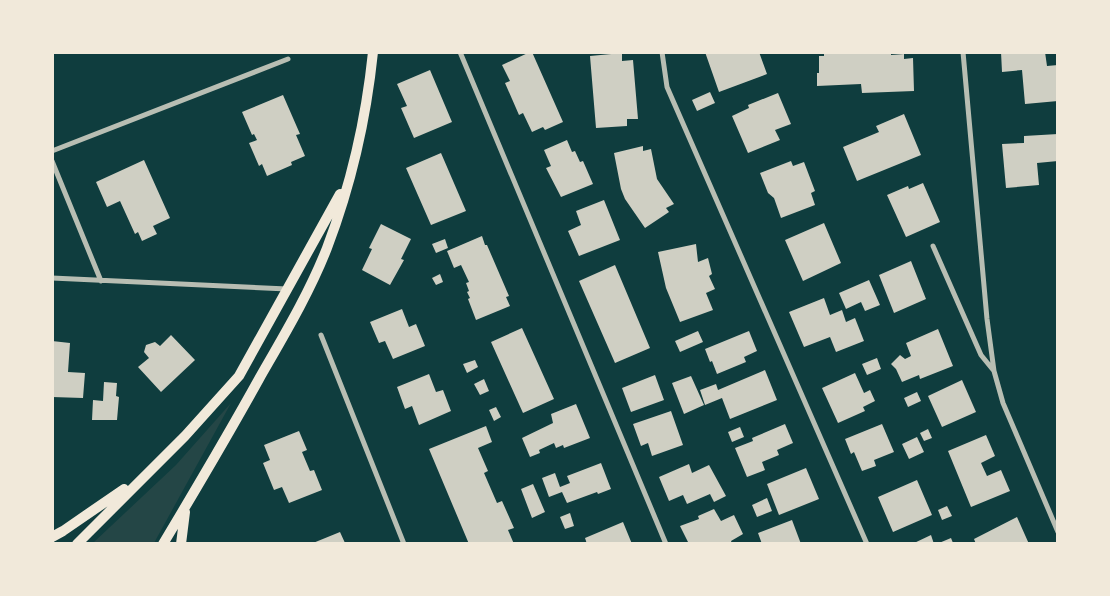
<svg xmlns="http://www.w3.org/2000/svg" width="1110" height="596" font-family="'Noto Serif',serif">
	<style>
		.green { fill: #244646 }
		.building { fill: #cfcfc3 }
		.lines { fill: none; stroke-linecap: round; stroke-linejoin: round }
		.minor { stroke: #b8beb3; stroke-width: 5 }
		.secondary { stroke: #f1e9da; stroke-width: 10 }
	</style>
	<rect width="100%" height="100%" fill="#0f3d3e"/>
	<!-- green -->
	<path class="green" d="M231,403L154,543H93L176,465Z"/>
	<!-- building -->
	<path class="building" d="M530,52H532L563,122L545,130L543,127L532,132L523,113L519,115L505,83L510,81L502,65Z
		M705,52H759L767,74L719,92Z
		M824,52H891V55L904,54V59L913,58L914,91L862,93L861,84L817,86V73H819V56H824Z
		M1001,52H1045L1047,66L1058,65V101L1025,104L1022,70L1002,72Z
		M622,53V61L633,60L638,119H627V126L596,128L590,56Z
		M430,70L452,122L414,138L401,108L407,106L397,84Z
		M710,92L715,103L697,111L692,100Z
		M778,93L791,124L775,130L780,140L748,153L732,116L749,108L748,105Z
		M283,95L300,134L296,135L305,156L291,162L292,165L267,176L262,164L259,166L249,143L257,140L254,134L252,135L242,112Z
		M904,114L921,155L857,181L843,147L879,132L876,126Z
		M1058,134V161L1037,163L1039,185L1006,188L1002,144L1024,143V136Z
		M567,140L572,152L575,151L580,162L583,161L593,184L561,197L546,168L551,166L544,150Z
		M643,146V151L651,149L657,179L674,204L666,208L669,212L645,228L625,199L621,189L614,153Z
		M441,153L466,211L431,225L406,168Z
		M144,160L170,218L153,226L157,234L142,241L138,232L135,234L120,201L107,207L96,182Z
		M791,161L793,166L804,162L815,191L811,193L815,205L781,218L774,198L768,193L760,173Z
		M923,183L940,222L906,237L887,195L908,186L909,189Z
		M604,200L620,240L579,256L568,231L581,225L576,211Z
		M824,223L841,263L803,281L785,240Z
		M381,224L411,239L401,259L404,260L390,285L362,270L372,249L369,248Z
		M482,236L485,245H487L509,296L506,297L510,306L476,320L468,299L470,298L467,292L469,291L466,283L469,282L461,265L454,268L447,251Z
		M445,239L448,248L436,253L432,244Z
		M696,244L698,262L708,258L712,274L709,276L715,289L706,293L713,310L680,322L666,288L658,252Z
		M911,261L926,299L894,313L879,275Z
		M615,265L650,348L615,363L579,281Z
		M440,274L443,282L436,285L432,278Z
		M869,280L880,305L865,311L861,302L846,309L839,293Z
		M824,298L830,315L842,310L846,322L855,318L864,341L836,352L830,337L804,347L789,312Z
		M402,309L409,327L416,324L425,346L393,359L385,341L379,343L370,322Z
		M522,328L554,399L523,413L491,342Z
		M938,329L953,366L920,379L919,375L902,382L896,369L891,364L900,355L905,359L911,356L906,343Z
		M698,331L703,342L680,352L675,341Z
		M749,331L757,351L744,357L746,362L717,374L712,361L710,362L705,349Z
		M171,335L195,360L161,392L138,367L149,358L144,352L146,345L155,342L160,346Z
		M52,341L70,343L68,372L85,373L83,398L52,397Z
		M877,358L881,369L867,375L862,364Z
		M475,360L478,367L467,373L463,364Z
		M765,370L777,400L730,419L722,398L705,405L700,390L716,384L718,390Z
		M855,373L864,393L870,390L875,401L863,407L865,411L838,423L822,388Z
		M429,374L436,392L443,390L451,411L419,425L412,406L405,409L397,387Z
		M655,375L664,400L631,412L622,388Z
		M691,376L704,405L684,414L672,383Z
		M484,379L489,391L480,395L474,384Z
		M962,380L976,412L942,427L928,396Z
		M104,382L117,383L116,396L119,397L117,420H92L93,400L103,401Z
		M917,392L921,401L908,407L904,398Z
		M576,404L590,438L564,448L563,445L556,448L554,443L539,450L540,453L530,457L522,438L553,423L551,414Z
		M496,407L501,417L494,421L489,410Z
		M671,411L683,445L652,456L648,443L641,446L633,424Z
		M785,424L793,443L777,450L779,455L762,462L765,470L747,477L735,448L753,441L752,438Z
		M882,424L894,452L874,460L876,466L862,471L854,452L851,454L845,439Z
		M486,426L492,442L478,448L488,471L484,473L497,503L502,501L514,528L508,530L514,544H469L429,449Z
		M740,427L744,437L732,442L728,432Z
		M928,429L932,438L924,441L920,433Z
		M299,431L307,450L302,452L310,471L314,470L322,490L289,503L282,487L274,490L263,463L270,460L264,445Z
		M986,435L995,456L981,463L987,476L1001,470L1010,491L971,507L948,451Z
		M917,437L924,452L909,459L902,444Z
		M601,463L611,489L598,494L597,492L567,503L562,492L549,497L542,478L555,473L560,487L570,483L567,476Z
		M689,464L692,473L709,465L726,496L714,502L710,494L687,504L683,495L669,501L659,477Z
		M806,468L819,499L779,515L767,484Z
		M917,480L932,515L893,532L878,497Z
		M533,484L545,512L532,518L521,489Z
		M767,498L772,511L757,517L752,505Z
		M947,506L952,516L942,520L938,510Z
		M714,509L721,521L734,515L743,534L731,541L732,544H689L680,526L699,519L698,516Z
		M570,513L574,526L565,529L560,517Z
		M1017,517L1029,544H976L974,539Z
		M792,520L801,544H762L758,533Z
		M623,522L632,544H587L585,538Z
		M340,532L345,543H313Z
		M931,535L934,544H912Z
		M951,538L953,543H939Z"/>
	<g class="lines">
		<!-- minor -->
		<path class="minor" d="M460,52L666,544
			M662,52L667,87L867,544
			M963,52L987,319L994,371
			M52,151L288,59
			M52,161L101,281
			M933,246L981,355L994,371L1003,403L1058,532
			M52,278L287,289
			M321,335L404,544"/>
		<!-- secondary -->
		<path class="secondary" d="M52,537L63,531L124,489
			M77,544L185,436L239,376L340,194
			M163,544C196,489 228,435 259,379C283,337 309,294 327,248C351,185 366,120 373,52
			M181,544L185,512"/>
	</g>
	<!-- border -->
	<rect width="1110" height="596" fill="none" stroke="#f1e9da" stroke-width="108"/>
</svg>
